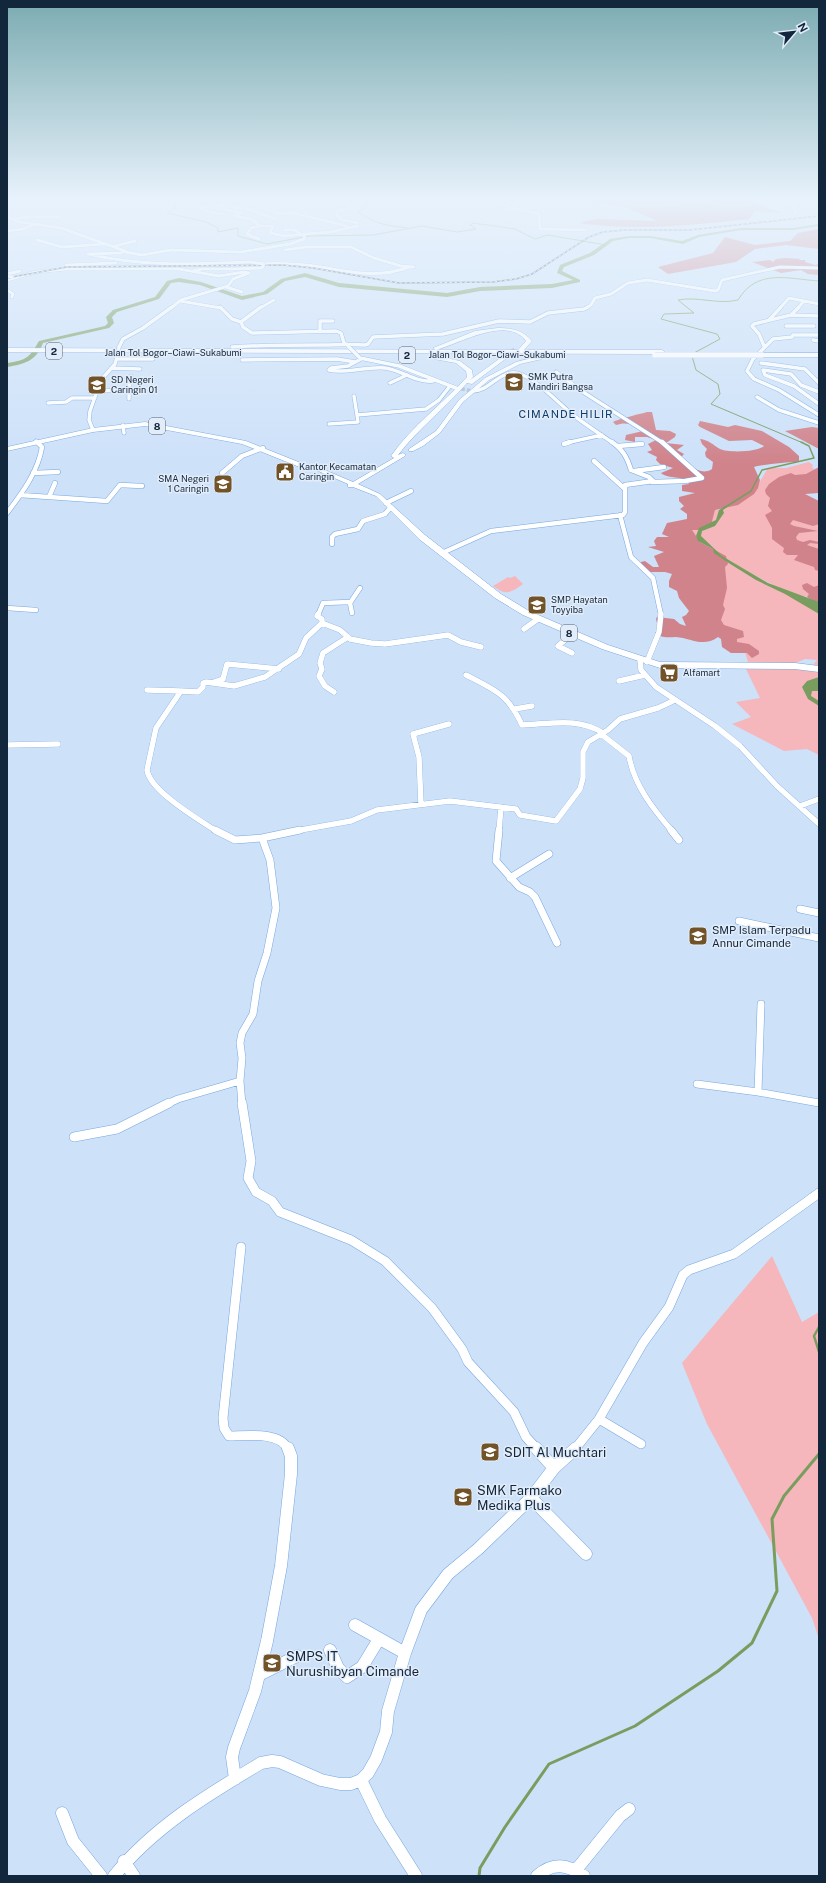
<svg xmlns="http://www.w3.org/2000/svg" width="826" height="1883" font-family="'Public Sans',sans-serif">
	<style>
		.green { fill: #f5b7bc }
		.forest { fill: #d0838b }
		.water { fill: #799d5f }
		.lines { fill: none; stroke-linecap: round; stroke-linejoin: round }
		.stream-far3 { stroke: #799d5f; stroke-width: 1 }
		.stream-far2 { stroke: #799d5f; stroke-width: 1.5 }
		.stream-far1 { stroke: #799d5f; stroke-width: 2.5 }
		.stream { stroke: #799d5f; stroke-width: 3 }
		.river { fill: #799d5f; fill-rule: evenodd }
		.minor-tunnel { stroke: #a8bcd3; stroke-width: 3.5; stroke-dasharray: 3.5 2; stroke-linecap: butt }
		.highway-tunnel { stroke: #a8bcd3; stroke-width: 5.5; stroke-dasharray: 5.5 3; stroke-linecap: butt }
		.minor-far6-casing { stroke: #76a7e0; stroke-width: 3.5 }
		.minor-far5-casing { stroke: #76a7e0; stroke-width: 4.5 }
		.minor-far4-casing { stroke: #76a7e0; stroke-width: 5.5 }
		.minor-far3-casing { stroke: #76a7e0; stroke-width: 6 }
		.minor-far2-casing { stroke: #76a7e0; stroke-width: 8 }
		.minor-far1-casing { stroke: #76a7e0; stroke-width: 10 }
		.minor-casing { stroke: #76a7e0; stroke-width: 13 }
		.highway-casing { stroke: #76a7e0; stroke-width: 1 }
		.minor-far6 { stroke: #fff; stroke-width: 3 }
		.minor-far5 { stroke: #fff; stroke-width: 3.5 }
		.minor-far4 { stroke: #fff; stroke-width: 4.5 }
		.minor-far3 { stroke: #fff; stroke-width: 5.5 }
		.minor-far2 { stroke: #fff; stroke-width: 7 }
		.minor-far1 { stroke: #fff; stroke-width: 9 }
		.minor { stroke: #fff; stroke-width: 12 }
		.highway { fill: #fff; fill-rule: evenodd }
		.rail-casing { stroke: #4b5f76; stroke-width: 1.5 }
		.rail { stroke: #e3edf9; stroke-width: 1; stroke-dasharray: 2.5; stroke-linecap: butt }
		.minor-bridge-far1-casing { stroke: #76a7e0; stroke-width: 3.5; stroke-linecap: butt }
		.minor-bridge-casing { stroke: #76a7e0; stroke-width: 4.5; stroke-linecap: butt }
		.highway-bridge-casing { stroke: #76a7e0; stroke-width: 6; stroke-linecap: butt }
		.minor-bridge-far1 { stroke: #fff; stroke-width: 3 }
		.minor-bridge { stroke: #fff; stroke-width: 3.5 }
		.highway-bridge { stroke: #fff; stroke-width: 5.5 }
		.labels { text-anchor: middle; stroke-width: 3; stroke-linejoin: round; paint-order: stroke }
		.far-street-label { font-size: 9px; fill: #12263c; stroke: #e3edf9 }
		.far-poi-label { font-size: 9px; fill: #12263c; stroke: #e3edf9; text-anchor: start }
		.shield { fill: #e3edf9; stroke: #516275; stroke-width: 1 }
		.shield-label { font-size: 10px; font-weight: bold; fill: #12263c }
		.far-quarter-label { font-size: 11px; letter-spacing: 1px; fill: #0c3d6e; stroke: #e3edf9 }
		.poi-label { font-size: 11px; fill: #12263c; stroke: #e3edf9; text-anchor: start }
		.near-poi-label { font-size: 13px; fill: #12263c; stroke: #e3edf9; text-anchor: start }
	</style>
	<rect width="100%" height="100%" fill="#cde1f9"/>
	<!-- green -->
	<path class="green" d="M809,462L813,465L812,467L818,474L772,487L800,554L819,568V598C785,597 757,574 726,561L819,611V665H813L817,660L805,659L791,665H749L744,649L722,633L713,549L689,531L711,522L715,509L721,510L759,483L768,468H786Z
		M792,517L819,523V563L787,544L788,525Z
		M515,576L523,584C510,593 507,596 493,586L508,577L510,578Z
		M746,669H819V755L807,749L784,751L732,724L751,717L736,702L760,698Z
		M772,1256L802,1322L819,1312V1639L812,1618L707,1424L682,1363Z"/>
	<!-- forest -->
	<path class="forest" d="M586,200H646L713,204L714,200H744L782,213L755,211L749,219C692,225 636,231 579,223L597,219L657,221L628,208Z
		M819,229V249L786,245L755,249L736,262L668,274L658,267L713,253L725,237L755,245L790,241L798,233Z
		M786,258L800,259L799,260H805V262L815,265L819,264V275L808,274L801,270L781,273L752,262L770,260L773,262L776,259Z
		M647,412H652L656,430L670,431L676,434L675,437L666,443L684,445L677,450L684,454L681,457C689,464 700,477 712,469L713,462L706,457L705,453L707,449L702,444L700,439C709,440 713,445 720,449C728,453 758,452 764,446L752,440L729,441L700,427L698,425L700,421L728,427L735,425L762,431L789,447L799,456V461L796,462C789,462 758,465 754,467L760,480L758,488L754,494L738,505L715,510L711,525L701,530H692L700,542L726,556L728,564L725,567L727,588L723,605L725,609L721,620L724,625L743,631L744,637L737,639V642L749,644L759,651V654L752,658L747,653H731L722,647L721,639L718,637C703,648 691,638 676,637C668,637 661,639 655,632H659L656,619L657,617L674,619L680,624L686,626L682,617L686,615L689,611L679,598L677,591L669,587V581L672,574L665,572H650L641,564V562L645,561L653,567H659L654,556L664,552L648,547L656,546L654,541L657,537H669L662,534L667,523L687,519V514L680,509L684,506L679,501V497L695,493L682,491V485L689,484C683,474 669,480 661,473L673,468L660,464L656,460L657,457L647,452L652,450L648,444L656,440L647,437H635V442L625,440L626,435L643,431C634,425 627,421 616,425L613,422C618,419 640,414 647,412Z
		M812,427L819,428V449L785,431Z
		M819,467V493L805,494L819,501V524L813,526L793,520L790,524L794,526L818,531L799,533L796,537L797,540L803,542L810,540L819,542V544L810,543L807,545L819,549L818,558L819,571L815,570L814,567L794,560L798,555H787L783,552L784,548L772,539V528L765,515L772,511L768,506L770,498L766,494L765,490L769,484L779,477L791,473L795,475L806,474Z
		M807,583L814,587L819,585V605L807,597L809,594L803,589L802,585Z"/>
	<!-- water -->
	<path class="water" d="M725,506L727,507L723,510L724,513L715,526L702,531L701,536L722,556L768,583L819,602V614L785,594L756,580L727,562L714,553L713,549L698,541L696,536L699,528L716,520L719,510Z
		M819,677V691H812L811,696L819,701V706L808,699L802,687L807,681Z"/>
	<g class="lines">
		<!-- stream-far3 -->
		<path class="stream-far3" d="M162,200L175,203V208L167,213L206,222L218,228V232L238,228V236L267,244L309,236L373,235L422,226L457,232L476,229L470,225L473,223L515,229L535,239L548,235L606,245
			M362,200L368,205L358,212C379,225 384,225 408,228
			M138,201L145,200
			M694,353L720,339L717,334L661,319L664,314L694,313L678,300C698,296 718,305 738,300C757,268 788,279 819,281
			M692,356L696,370L718,384L720,394L711,404L803,443"/>
		<!-- stream-far2 -->
		<path class="stream-far2" d="M724,508L751,491L762,470L814,458L809,446L801,442"/>
		<!-- stream-far1 -->
		<path class="stream-far1" d="M819,1327L814,1336L819,1352"/>
		<!-- stream -->
		<path class="stream" d="M479,1876L480,1868L505,1827L549,1764L635,1726L718,1671L752,1643L777,1591L772,1519L784,1496L819,1454"/>
		<!-- river -->
		<path class="river" d="M819,224V226L793,230H741L699,237L683,244L650,238H629L613,241L594,255L564,267L562,271L580,280V282L552,288L480,291L447,297L339,287L305,277L285,281L267,294L242,300L200,285L179,282L171,283L159,299L117,312L112,317L114,323L109,328L43,343C36,361 25,364 7,367V363C27,360 29,358 39,341L105,326L108,323L106,317L113,310L155,297L167,281L179,278L201,282L242,296L263,292L281,279L305,273L339,283L447,293L480,287L552,284L573,280L557,273L560,265L590,253L610,239L629,236H650L682,241L698,235L741,228H793Z"/>
		<!-- minor-tunnel -->
		<path class="minor-tunnel" d="M456,388L473,391"/>
		<!-- highway-tunnel -->
		<path class="highway-tunnel" d="M505,357L515,350"/>
		<defs>
			<path id="minor-far6" d="M499,200L508,207L539,214L540,229L586,230
				M786,200L794,207L796,213
				M218,205L201,208L209,212L224,214
				M272,210L277,214L293,213L347,226
				M7,217L20,222L61,228L125,251L121,253L88,254C144,267 193,264 250,262
				M276,219L247,209L218,205L224,209L241,213L234,216L251,219L260,226H273L270,233L285,236L304,234
				M13,220C18,215 50,217 60,217
				M284,230H295L301,235
				M7,231L24,229L34,224
				M259,239L247,234L251,228L260,226
				M37,240L62,247L105,244
				M115,246L135,241
				M285,250L306,247H351L374,258L401,266L414,267
				M125,252L142,255L171,250L241,252L290,244L304,239L305,234L331,232L357,226L358,223L343,220L337,216V211L352,207L346,200
				M256,264C278,263 299,263 321,267C352,272 378,279 409,267
				M66,265L116,263
				M192,271L202,269H232
				M7,274L20,271
				M7,280L36,272L66,269H179L219,276L244,272L249,273L233,279L228,286L181,300L171,308
				M226,287L242,292
				M7,290L13,294L12,297
				M180,301L221,308
				M260,308L274,300
				M586,308L591,305L595,298L611,294L628,283L647,280L715,291L718,290L722,280L780,267L819,268
				M780,308L789,298L819,304
				M798,308L804,301"/>
			<path id="minor-far5" d="M220,307L232,319L241,322L243,327L252,333L336,331L341,333L344,343L347,345
				M791,315L799,307
				M769,320L781,307
				M241,322L261,307
				M786,326H814
				M320,331V321H333
				M819,335H793L792,337L773,339L753,359L747,371L754,379L779,390L819,415
				M813,340L819,341
				M764,346L759,334L752,326L754,324L791,315L819,316
				M119,347L123,339L143,328L172,307
				M232,347C262,345 292,345 322,345C337,345 350,344 365,345L368,344L373,337L443,334L499,321L530,322L548,313L584,309L588,307
				M360,358L399,366L456,388
				M117,359H153
				M361,359L348,366L331,368L329,370C343,374 368,366 385,368C402,370 416,383 433,381
				M242,360L337,359L355,362
				M761,363L805,369L819,383
				M111,368L140,369
				M763,370L765,375L794,386L819,404
				M763,370L791,374L801,385L819,392
				M556,372L583,392L663,443
				M131,381H141
				M390,383L407,375
				M129,390L131,376
				M98,391L129,390V399
				M473,391C488,391 496,375 511,373C529,370 559,404 573,415C586,425 600,434 613,443
				M354,396L357,415L426,409L439,400L450,386
				M757,397L779,410L819,423
				M48,403L66,402L72,398H95
				M329,424L358,422L357,415
				M123,425L124,433
				M93,430L89,420L90,411L101,380L115,364L117,357
				M36,441L38,443
				M566,443L602,435"/>
			<path id="minor-far4" d="M564,444L570,442
				M618,446L642,444
				M594,461L625,489
				M634,471L664,467
				M33,473L58,472
				M222,473L242,456L263,448
				M652,482L685,481L702,478L662,442
				M20,495L107,501L120,485L142,486
				M49,497L55,483
				M386,503L411,491
				M7,513C22,493 38,472 42,447L37,442
				M620,515L631,557L653,578L661,615
				M332,544V537L335,534L358,529L363,521L385,514L390,508
				M442,553L491,531L623,515L625,512V485L653,481L649,477L631,470C627,457 623,450 612,442
				M7,608L36,610
				M352,613L350,603L360,588
				M318,615L323,603L350,602"/>
			<path id="minor-far3" d="M318,614L317,616L322,619V623L340,630L350,639L371,643L385,644L448,635L461,642L481,647
				M524,629L538,619
				M572,634L558,646L572,653
				M640,660L641,670L656,687L715,726L740,746L777,786L819,824
				M647,662L659,632L661,614
				M466,675C495,690 508,694 522,725C550,724 578,717 603,733
				M619,681L645,675
				M214,682L223,679L227,664L279,669
				M147,690L181,691
				M334,692L325,686L319,676L322,669L320,663L323,653L348,637
				M515,709L532,706
				M601,734L629,756C634,785 653,809 672,831
				M7,745L58,744
				M421,804L419,757L413,734L449,724
				M800,806L819,799
				M216,831C198,819 150,791 147,770L156,728L181,691L198,692L203,687V683L206,682L234,686L265,677L299,654L306,638L322,623
				M295,831L351,821L377,810L450,801L516,809L520,815L556,821L580,789L583,778V752L588,742L608,730L620,719L658,708L675,700
				M499,831L501,807"/>
			<path id="minor-far2" d="M215,830L235,840L262,838L300,830
				M499,830L496,861L519,887L530,892L535,897L557,943
				M671,830L679,840
				M510,878L549,854
				M800,909L819,913
				M739,921L819,938
				M697,1084L758,1092L819,1103
				M758,1092L761,1004
				M167,1104L178,1099L240,1081
				M242,1104L240,1081L242,1058L240,1043L242,1033L253,1014L258,981L267,953L276,908L270,860L262,838"/>
			<path id="minor-far1" d="M242,1103L251,1161L248,1178L256,1192L272,1201L280,1212L351,1240L385,1261L432,1308L462,1349L468,1362L514,1412L526,1437L537,1449
				M74,1137L117,1129L169,1103
				M241,1247L223,1418L224,1428L229,1436C246,1436 279,1431 288,1449
				M599,1419L641,1444
				M575,1449L599,1419L643,1343L669,1307L683,1275L689,1270L734,1254L819,1193"/>
			<path id="minor" d="M536,1448L554,1468
				M531,1498L586,1554
				M355,1625L405,1653
				M330,1650L338,1668L347,1677L362,1667L379,1639
				M259,1675L297,1656
				M235,1779L232,1757L234,1748L255,1691L267,1641L281,1566L291,1474V1456L288,1448
				M361,1780L380,1819L416,1876
				M62,1813L73,1841L101,1876
				M124,1861L134,1876
				M576,1870L620,1816L629,1809
				M114,1876C154,1827 207,1795 261,1763L272,1761L280,1762L321,1780L340,1784H351L361,1780L368,1773L376,1759L386,1732L388,1711L405,1653L421,1610L448,1574L478,1549L531,1498L554,1468L576,1448
				M537,1876C553,1862 567,1864 584,1876"/>
			<path id="highway" d="M498,328C511,328 523,330 532,341L524,350H662L665,352L662,354L7,352V348L518,350L526,341C507,315 459,344 436,350L433,348L475,331Z
				M819,353V357H762L759,355L762,353Z
				M436,356L460,361L472,370L473,377L470,380L503,356L508,357L472,384L467,383C445,408 418,429 398,455L403,453L406,455L405,456L358,484L380,494L425,535L501,594L529,611L608,645L660,662L795,663L819,666V672L795,669L660,668L602,649L523,615L495,598L419,539L376,496L353,487H348V484L316,470H307L242,444L145,426L93,432L7,451V447L93,428L145,422L246,441L301,463L320,468L353,482L394,458L391,456C412,426 442,404 467,377L466,371L456,363L434,359Z
				M540,356L542,359L520,364L489,380L463,402L440,433L423,446L413,451H409V449L436,431L459,400L485,378L516,362Z"/>
		</defs>
		<!-- minor-far6 casing -->
		<use href="#minor-far6" class="minor-far6-casing"/>
		<!-- minor-far5 casing -->
		<use href="#minor-far5" class="minor-far5-casing"/>
		<!-- minor-far4 casing -->
		<use href="#minor-far4" class="minor-far4-casing"/>
		<!-- minor-far3 casing -->
		<use href="#minor-far3" class="minor-far3-casing"/>
		<!-- minor-far2 casing -->
		<use href="#minor-far2" class="minor-far2-casing"/>
		<!-- minor-far1 casing -->
		<use href="#minor-far1" class="minor-far1-casing"/>
		<!-- minor casing -->
		<use href="#minor" class="minor-casing"/>
		<!-- highway casing -->
		<use href="#highway" class="highway-casing"/>
		<!-- minor-far6 -->
		<use href="#minor-far6" class="minor-far6"/>
		<!-- minor-far5 -->
		<use href="#minor-far5" class="minor-far5"/>
		<!-- minor-far4 -->
		<use href="#minor-far4" class="minor-far4"/>
		<!-- minor-far3 -->
		<use href="#minor-far3" class="minor-far3"/>
		<!-- minor-far2 -->
		<use href="#minor-far2" class="minor-far2"/>
		<!-- minor-far1 -->
		<use href="#minor-far1" class="minor-far1"/>
		<!-- minor -->
		<use href="#minor" class="minor"/>
		<!-- highway -->
		<use href="#highway" class="highway"/>
		<defs>
			<path id="rail" d="M7,278L67,267L283,265L313,268L399,283L493,282L516,279L532,274L589,237L603,232L625,230H689L819,216"/>
		</defs>
		<!-- rail casing -->
		<use href="#rail" class="rail-casing"/>
		<!-- rail -->
		<use href="#rail" class="rail"/>
		<defs>
			<path id="minor-bridge-far1" d="M232,269L262,268L264,264L250,262
				M7,276L12,277"/>
			<path id="minor-bridge" d="M349,347L360,358
				M117,357L119,347"/>
			<path id="highway-bridge" d="M655,355H762"/>
		</defs>
		<!-- minor-bridge-far1 casing -->
		<use href="#minor-bridge-far1" class="minor-bridge-far1-casing"/>
		<!-- minor-bridge casing -->
		<use href="#minor-bridge" class="minor-bridge-casing"/>
		<!-- highway-bridge casing -->
		<use href="#highway-bridge" class="highway-bridge-casing"/>
		<!-- minor-bridge-far1 -->
		<use href="#minor-bridge-far1" class="minor-bridge-far1"/>
		<!-- minor-bridge -->
		<use href="#minor-bridge" class="minor-bridge"/>
		<!-- highway-bridge -->
		<use href="#highway-bridge" class="highway-bridge"/>
	</g>
	<!-- sky -->
	<linearGradient id="sky" x2="0" y2="1"><stop stop-color="#7babb1"/><stop offset="0.43" stop-color="#e8f2fc"/><stop offset="1" stop-color="#e8f2fc" stop-opacity="0"/></linearGradient>
	<rect width="826" height="463" fill="url(#sky)"/>
	<!-- icons -->
	<defs>
		<symbol id="school-square" viewBox="-11 -11 22 22"><rect x="-9" y="-9" width="18" height="18" rx="4" fill="#725328" stroke="#e3edf9"/><path d="M0-5L7-2L0 1L-7-2ZM-4 1L0 2.5L4 1V4Q0 6-4 4Z" fill="#fff"/></symbol>
		<symbol id="civic-square" viewBox="-11 -11 22 22"><rect x="-9" y="-9" width="18" height="18" rx="4" fill="#725328" stroke="#e3edf9"/><path d="M-.6-6.5H3V-4.5H.6V-3L4-1V1h2V6H-6V1h2V-1L-.6-3ZM-1.2 2.5V6h2.4V2.5Z" fill="#fff"/></symbol>
		<symbol id="supermarket-square" viewBox="-11 -11 22 22"><rect x="-9" y="-9" width="18" height="18" rx="4" fill="#725328" stroke="#e3edf9"/><path d="M-6-5.5h2.5l.6 2H6L4.5 2H-2.5L-4.4-4H-6ZM-1.5 3.2a1.3 1.3 0 1 0 .1 0ZM3 3.2a1.3 1.3 0 1 0 .1 0Z" fill="#fff"/></symbol>
	</defs>
	<g fill-rule="evenodd">
		<use href="#school-square" x="503" y="371" width="22" height="22"/>
		<use href="#school-square" x="86" y="374" width="22" height="22"/>
		<use href="#civic-square" x="274" y="461" width="22" height="22"/>
		<use href="#school-square" x="212" y="473" width="22" height="22"/>
		<use href="#school-square" x="526" y="594" width="22" height="22"/>
		<use href="#supermarket-square" x="658" y="662" width="22" height="22"/>
		<use href="#school-square" x="687" y="925" width="22" height="22"/>
		<use href="#school-square" x="479" y="1441" width="22" height="22"/>
		<use href="#school-square" x="452" y="1486" width="22" height="22"/>
		<use href="#school-square" x="261" y="1652" width="22" height="22"/>
	</g>
	<g class="labels">
		<!-- far-street labels -->
		<g class="far-street-label">
			<text x="173" y="356">Jalan Tol Bogor–Ciawi–Sukabumi</text>
			<text x="497" y="358">Jalan Tol Bogor–Ciawi–Sukabumi</text>
		</g>
		<!-- far-poi labels -->
		<g class="far-poi-label">
			<text x="528" y="380">SMK Putra<tspan x="528" dy="10">Mandiri Bangsa</tspan></text>
			<text x="111" y="383">SD Negeri<tspan x="111" dy="10">Caringin 01</tspan></text>
			<text x="299" y="470">Kantor Kecamatan<tspan x="299" dy="10">Caringin</tspan></text>
			<text x="209" y="482" text-anchor="end">SMA Negeri<tspan x="209" dy="10">1 Caringin</tspan></text>
			<text x="551" y="603">SMP Hayatan<tspan x="551" dy="10">Toyyiba</tspan></text>
			<text x="683" y="676">Alfamart</text>
		</g>
		<!-- shield labels -->
		<g class="shield">
			<rect x="46" y="343" width="16" height="16" rx="3"/>
			<rect x="399" y="347" width="16" height="16" rx="3"/>
			<rect x="149" y="418" width="16" height="16" rx="3"/>
			<rect x="561" y="625" width="16" height="16" rx="3"/>
		</g>
		<g class="shield-label">
			<text x="54" y="355">2</text>
			<text x="407" y="359">2</text>
			<text x="157" y="430">8</text>
			<text x="569" y="637">8</text>
		</g>
		<!-- far-quarter labels -->
		<g class="far-quarter-label">
			<text x="566" y="418">CIMANDE HILIR</text>
		</g>
		<!-- poi labels -->
		<g class="poi-label">
			<text x="712" y="934">SMP Islam Terpadu<tspan x="712" dy="13">Annur Cimande</tspan></text>
		</g>
		<!-- near-poi labels -->
		<g class="near-poi-label">
			<text x="504" y="1457">SDIT Al Muchtari</text>
			<text x="477" y="1495">SMK Farmako<tspan x="477" dy="15">Medika Plus</tspan></text>
			<text x="286" y="1661">SMPS IT<tspan x="286" dy="15">Nurushibyan Cimande</tspan></text>
		</g>
	</g>
	<!-- border -->
	<rect width="826" height="1883" fill="none" stroke="#12263c" stroke-width="16"/>
	<!-- north arrow -->
	<g transform="translate(794 32) rotate(62)" stroke="#e3edf9" stroke-width="3" paint-order="stroke">
	<path d="M0-3L7 15L0 10L-7 15Z" fill="#12263c"/>
	<text y="-6" font-size="11" font-weight="bold" text-anchor="middle" fill="#12263c">N</text>
	</g>
</svg>
